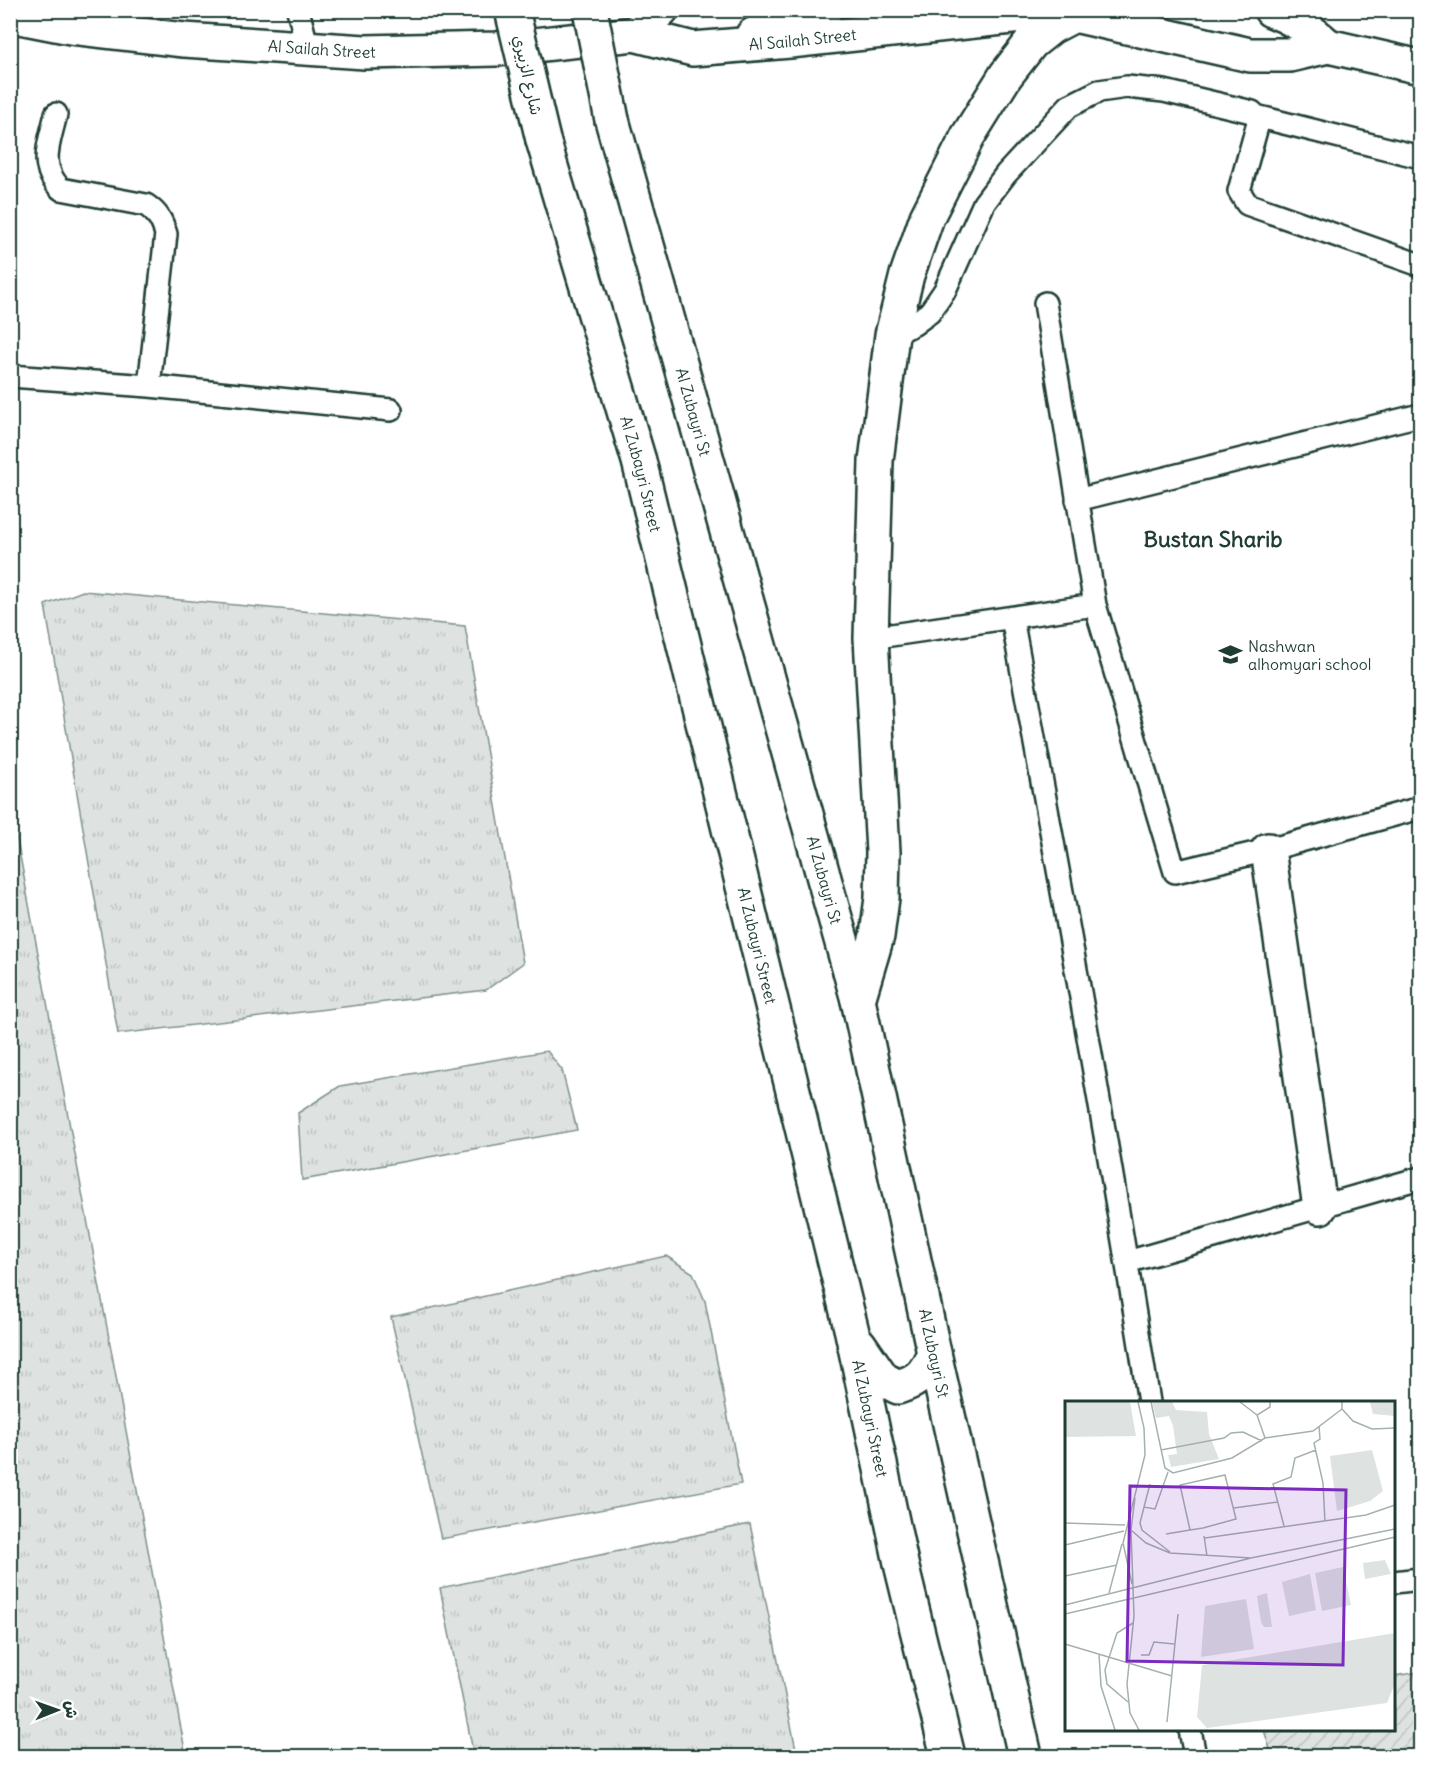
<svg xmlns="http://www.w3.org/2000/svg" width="1431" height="1767" font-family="Delius,'Playpen Sans Arabic',sans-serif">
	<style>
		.grass { fill: url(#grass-tufts); stroke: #7e908b; stroke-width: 1.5 }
		.garden { fill: url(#garden-furrows); stroke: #7e908b; stroke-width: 1.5 }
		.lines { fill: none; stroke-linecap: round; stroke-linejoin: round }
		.service-casing { stroke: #1f3d34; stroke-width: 26 }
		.minor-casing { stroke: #1f3d34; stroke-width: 38 }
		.secondary-casing { stroke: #1f3d34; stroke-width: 38 }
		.primary-casing { stroke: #1f3d34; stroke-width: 38 }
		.service { stroke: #fff; stroke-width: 21 }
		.minor { stroke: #fff; stroke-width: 33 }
		.secondary { stroke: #fff; stroke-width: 33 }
		.primary { stroke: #fff; stroke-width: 33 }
		.primary-bridge-casing { stroke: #1f3d34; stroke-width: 38; stroke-linecap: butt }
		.primary-bridge { stroke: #fff; stroke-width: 33 }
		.labels { text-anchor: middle; stroke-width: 4.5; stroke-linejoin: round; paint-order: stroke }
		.street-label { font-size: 16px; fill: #1f3d34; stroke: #fff }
		.poi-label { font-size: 16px; fill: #1f3d34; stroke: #fff; text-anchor: start }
		.district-label { font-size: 22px; font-weight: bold; fill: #1f3d34; stroke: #fff }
		.inset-road { fill: none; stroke: #a5b1ae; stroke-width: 1.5 }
		.view { fill: #7b2cbf; fill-opacity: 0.15; stroke: #7b2cbf; stroke-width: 3 }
		.inset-edge { fill: none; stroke: #1f3d34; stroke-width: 3 }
	</style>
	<defs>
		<pattern id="grass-tufts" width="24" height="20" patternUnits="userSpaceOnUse" patternTransform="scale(1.5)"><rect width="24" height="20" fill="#dee3e2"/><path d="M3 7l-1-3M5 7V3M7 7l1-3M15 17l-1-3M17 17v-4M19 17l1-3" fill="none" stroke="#bec4c2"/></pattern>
		<pattern id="garden-furrows" width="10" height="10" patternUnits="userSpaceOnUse" patternTransform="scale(1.5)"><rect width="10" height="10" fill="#dee3e2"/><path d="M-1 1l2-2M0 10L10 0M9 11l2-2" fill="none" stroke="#bec4c2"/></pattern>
	</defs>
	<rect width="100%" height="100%" fill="#fff"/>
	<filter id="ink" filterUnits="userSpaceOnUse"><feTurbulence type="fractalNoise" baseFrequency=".0167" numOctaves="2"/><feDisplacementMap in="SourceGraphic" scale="12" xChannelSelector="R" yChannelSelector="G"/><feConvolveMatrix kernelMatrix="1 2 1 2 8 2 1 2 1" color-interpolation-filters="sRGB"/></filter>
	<g filter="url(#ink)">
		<!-- grass -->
		<path class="grass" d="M83,591L465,626L523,963L486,990L118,1034L45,605Z
			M11,807L186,1756H11Z
			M547,1051L562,1070L577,1130L302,1180L298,1113L340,1086Z
			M666,1256L693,1273L705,1301L741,1484L441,1539L391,1317Z
			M750,1524L797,1754L782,1756H474L440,1588Z"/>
		<!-- garden -->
		<path class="garden" d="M1420,1672V1756H1272L1264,1730H1394V1676Z"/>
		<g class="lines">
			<defs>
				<path id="service" d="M298,10L308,49
					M56,114C50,142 37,166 61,189L146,205C158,213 162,221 166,234L149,386
					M1256,116L1420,157
					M1045,303L1095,605L1175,872L1268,850L1420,808
					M892,335L914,324L930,312L945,290L984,203L1006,174L1069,106L1099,91L1127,87L1164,91L1252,112L1256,116L1258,123L1239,191L1247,204L1420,265
					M10,376L149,386L391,410
					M1077,500L1420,415
					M1012,618C1060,879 1108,1140 1149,1402
					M871,638L1095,605
					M1127,1262L1420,1178
					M1394,1582L1420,1579
					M1190,1730L1195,1756"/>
				<path id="minor" d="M1268,850L1320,1207"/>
				<g id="secondary">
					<path d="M1271,10C1294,18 1311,30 1328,46"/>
					<path id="s1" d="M10,15L71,27L184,40L365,52L497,49L634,34L693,49L790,41L1021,16L1074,15L1250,55H1290L1328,46L1420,67"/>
					<path d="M634,34L661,10"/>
					<path d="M753,35L777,22L825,10"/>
				</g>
				<g id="primary">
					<path id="s2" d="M612,120L858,1000L934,1353L1025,1756"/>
					<path id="s3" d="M543,140L639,461L852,1332L902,1568L948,1756"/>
					<path d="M858,1000L877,936L882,898L883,852L871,638L876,461L892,335L907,275L927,217L968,136L1006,75L1031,43L1051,27L1074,15"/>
					<path d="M859,1344L883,1379L898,1387C920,1380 925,1374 934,1353"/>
				</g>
			</defs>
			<!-- service casing -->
			<use href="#service" class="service-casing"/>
			<!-- minor casing -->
			<use href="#minor" class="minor-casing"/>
			<!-- secondary casing -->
			<use href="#secondary" class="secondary-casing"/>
			<!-- primary casing -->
			<use href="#primary" class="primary-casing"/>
			<!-- service -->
			<use href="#service" class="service"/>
			<!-- minor -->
			<use href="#minor" class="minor"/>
			<!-- secondary -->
			<use href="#secondary" class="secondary"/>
			<!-- primary -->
			<use href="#primary" class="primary"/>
			<defs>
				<path id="primary-bridge" d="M512,10L543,140
					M590,10L612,120"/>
			</defs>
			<!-- primary-bridge casing -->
			<use href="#primary-bridge" class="primary-bridge-casing"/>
			<!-- primary-bridge -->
			<use href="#primary-bridge" class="primary-bridge"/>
		</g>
	</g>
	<!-- icons -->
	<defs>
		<symbol id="school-bare" viewBox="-9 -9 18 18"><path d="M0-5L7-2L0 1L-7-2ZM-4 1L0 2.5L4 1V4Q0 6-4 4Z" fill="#1f3d34" stroke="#fff" stroke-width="2.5" paint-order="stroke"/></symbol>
	</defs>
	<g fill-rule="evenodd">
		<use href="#school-bare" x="1214" y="638" width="33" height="33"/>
	</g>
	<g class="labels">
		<!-- street labels -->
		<g class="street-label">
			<text dy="6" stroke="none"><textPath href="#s1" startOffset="798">Al Sailah Street</textPath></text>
			<text dy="6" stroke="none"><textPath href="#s1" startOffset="314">Al Sailah Street</textPath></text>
			<text transform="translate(528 75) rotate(77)" y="6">شارع الزبيري</text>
			<text dy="6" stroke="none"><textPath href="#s2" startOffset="303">Al Zubayri St</textPath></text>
			<text dy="6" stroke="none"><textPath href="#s3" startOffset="348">Al Zubayri Street</textPath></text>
			<text dy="6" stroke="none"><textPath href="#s2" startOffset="789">Al Zubayri St</textPath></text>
			<text dy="6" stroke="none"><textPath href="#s3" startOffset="834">Al Zubayri Street</textPath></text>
			<text dy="6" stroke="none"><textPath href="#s2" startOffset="1275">Al Zubayri St</textPath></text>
			<text dy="6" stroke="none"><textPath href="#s3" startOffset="1320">Al Zubayri Street</textPath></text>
		</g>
		<!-- poi labels -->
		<g class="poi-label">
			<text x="1248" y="652">Nashwan<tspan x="1248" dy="18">alhomyari school</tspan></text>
		</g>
		<!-- district labels -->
		<g class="district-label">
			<text x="1213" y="547">Bustan Sharib</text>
		</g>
	</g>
	<!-- overview -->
	<g transform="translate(1065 1401)">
		<rect width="330" height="330" fill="#fff"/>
		<path d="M320,159L326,173L300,178L298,162ZM278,166L286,204L257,210L250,172ZM245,173L251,209L224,215L217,181ZM202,192L207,226H199L196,221L192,195ZM181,198L189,248L136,256L140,205ZM330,232V282L322,302L142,327L132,316L137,264Z" fill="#dee3e2"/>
		<path d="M0,1H65L71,35L0,36ZM87,1H107L111,9L142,11L144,33L154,58L106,66L103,54L112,53L108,25L104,15L91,17ZM305,1H330V15L308,13ZM307,49L318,90L305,100L272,110L265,55Z" fill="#dee3e2"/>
		<path class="inset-road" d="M86,1L100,67L108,72L167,57L200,37L248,30L277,8M175,1L192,14M277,1V8L288,20L307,28L330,27M254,25L255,38L249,42L258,82L260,121M200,37L192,14L205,6V1M96,49L159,37L166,32L178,31L197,40M103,71L90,108L79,106L75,122L77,129L105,151M70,97L66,129L69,215L62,283L65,312L74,329M79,106L85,83M169,107L213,101M0,122L60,124M219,125L208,83L226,76L230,57L251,49M66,129L81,142L105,152L186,157M101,133L125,129L138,127L171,118L160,74L115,84L125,129M139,135L142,155M140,137L301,114L330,104M0,144L59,130M0,175L52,164M67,183L58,142L80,54L79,27L73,1M44,192L57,143M0,204L186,157L330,128M0,213L330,136M0,243L107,275M34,253L36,285L50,329M76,254H84L89,241L109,243M63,301L42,283L40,269L52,232L68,222M102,321L113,213"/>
		<path class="view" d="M65,85L281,89L278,264L62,260Z"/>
		<rect width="330" height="330" class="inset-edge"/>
	</g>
	<!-- margin -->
	<rect width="1431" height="1767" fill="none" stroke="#fff" stroke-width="36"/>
	<rect x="18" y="18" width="1395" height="1731" fill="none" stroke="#1f3d34" stroke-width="2" filter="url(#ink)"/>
	<!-- north arrow -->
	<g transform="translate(57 1710) rotate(89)" stroke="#ffffff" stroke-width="4.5" paint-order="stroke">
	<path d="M0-4.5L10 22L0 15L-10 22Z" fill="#1f3d34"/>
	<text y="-9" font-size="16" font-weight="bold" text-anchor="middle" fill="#1f3d34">ش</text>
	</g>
</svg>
